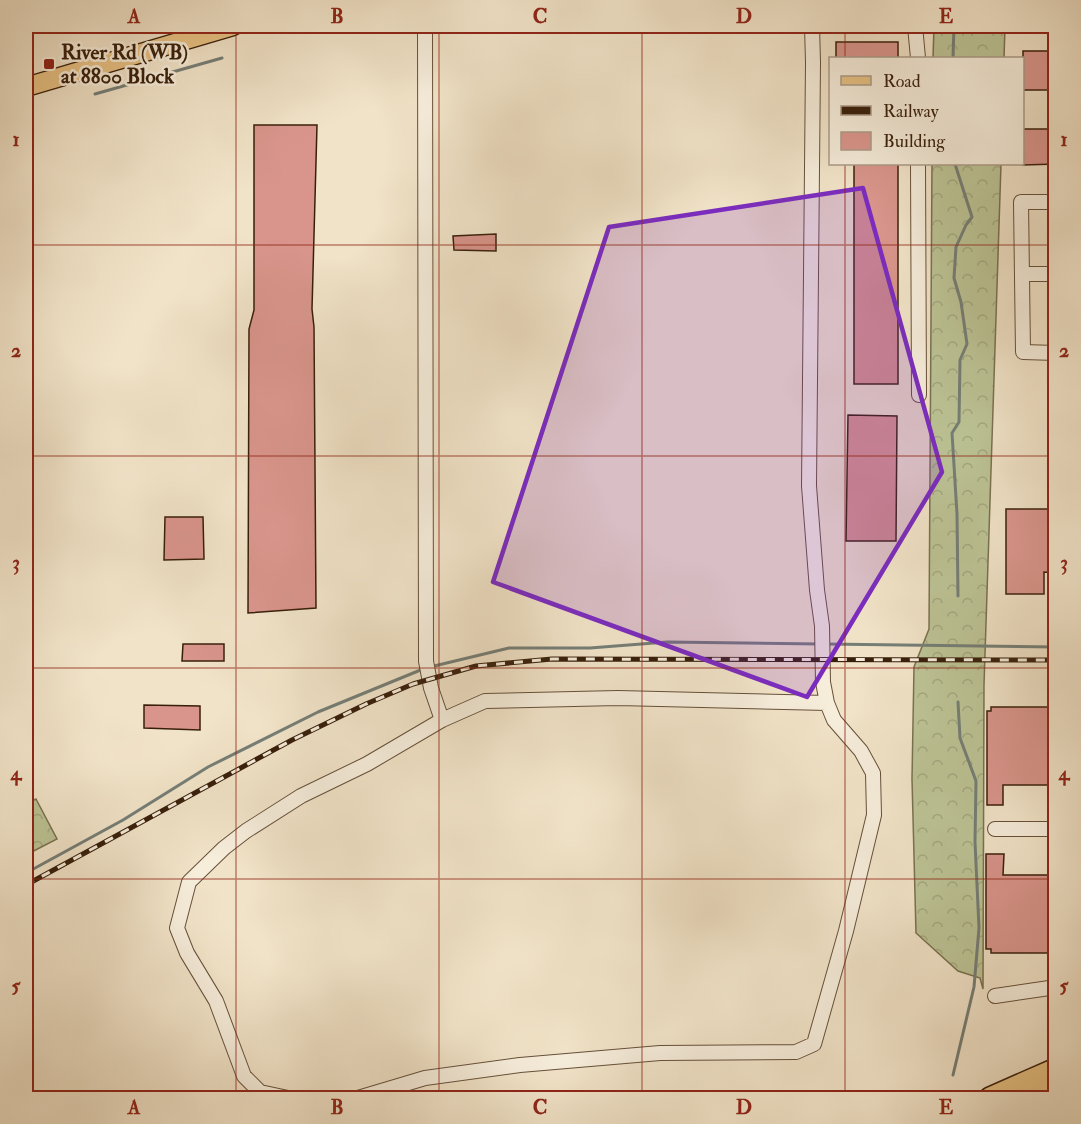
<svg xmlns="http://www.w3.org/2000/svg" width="1081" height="1124" font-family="'IM FELL Double Pica',serif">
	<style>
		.forest { fill: url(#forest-crowns); stroke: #7a7150; stroke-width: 1.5 }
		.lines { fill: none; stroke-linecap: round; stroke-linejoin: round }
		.stream { stroke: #757e76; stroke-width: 3 }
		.building { fill: #d9958c; stroke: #381f0b; stroke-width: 1.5 }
		.minor-casing { stroke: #66503a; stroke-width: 16 }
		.major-casing { stroke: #381f0b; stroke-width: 21 }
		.highway-casing { stroke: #381f0b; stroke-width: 24 }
		.minor { stroke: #f6eddb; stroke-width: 14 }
		.major { stroke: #e8c284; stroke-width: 18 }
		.highway { stroke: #e8c284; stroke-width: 21 }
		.rail-casing { stroke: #381f0b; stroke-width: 5 }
		.rail { stroke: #f6eddb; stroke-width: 3; stroke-dasharray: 9; stroke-linecap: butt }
		.marked { fill: #7b2cbf; fill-opacity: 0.2; stroke: #7b2cbf; stroke-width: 4.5; stroke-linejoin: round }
		.grid { fill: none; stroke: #8f2418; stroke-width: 1.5; stroke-opacity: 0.55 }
		.poi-dot { fill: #8f2418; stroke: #f6eddb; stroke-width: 2 }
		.labels { text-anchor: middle; stroke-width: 5; stroke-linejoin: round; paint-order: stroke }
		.poi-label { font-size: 21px; font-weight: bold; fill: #381f0b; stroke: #f6eddb; text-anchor: start }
		.neatline { fill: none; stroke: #8f2418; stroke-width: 2 }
		.grid-label { font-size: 20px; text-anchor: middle; font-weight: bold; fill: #8f2418 }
	</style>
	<defs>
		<pattern id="forest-crowns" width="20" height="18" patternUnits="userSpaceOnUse" patternTransform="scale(1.5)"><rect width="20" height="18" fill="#bcc395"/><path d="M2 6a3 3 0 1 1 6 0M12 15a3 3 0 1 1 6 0" fill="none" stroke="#a2a77f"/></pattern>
	</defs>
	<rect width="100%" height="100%" fill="#f1e3c8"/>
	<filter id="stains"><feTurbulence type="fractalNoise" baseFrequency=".00333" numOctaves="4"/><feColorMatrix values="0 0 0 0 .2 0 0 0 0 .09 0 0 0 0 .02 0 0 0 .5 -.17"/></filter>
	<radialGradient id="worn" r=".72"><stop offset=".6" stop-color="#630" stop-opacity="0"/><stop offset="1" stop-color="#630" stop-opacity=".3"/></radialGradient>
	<!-- forest -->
	<path class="forest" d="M934,26H1005L1004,58H933Z
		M932,164H1001L984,685L983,989L980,978L958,971L916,933L912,779L914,667L929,629Z
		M36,799L57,839L26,855V804Z"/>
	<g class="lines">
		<!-- stream -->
		<path class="stream" d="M953,58L954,26
			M95,94L222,58
			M955,164L972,217L966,225L956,247L954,278L961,302L967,344L960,360L959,422L952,433L957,514L958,596
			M826,644L1056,647
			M430,667L509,648H590L667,642L820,644
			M26,873L123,820L208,767L318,712L423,669
			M953,1075L974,987L979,928L975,842L976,781L960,738L958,702"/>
	</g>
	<!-- building -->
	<path class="building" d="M836,42H898V58H836Z
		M1023,51H1056V90H1023Z
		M254,125H317L312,309L314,327L316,608L248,613L249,329L254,310Z
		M1023,129H1056V164L1023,165Z
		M854,164H898V384H854Z
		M496,234V251L454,250L453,236Z
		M848,415L897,416L896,541H846Z
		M1006,509H1056V573L1044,572V594H1006Z
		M165,517H203L204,559L164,560Z
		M183,644H224V661H182Z
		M144,705L200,706V730L144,728Z
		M991,707H1056V785H1003V805H987V711H991Z
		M986,854H1004L1003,875H1056V953H991V949H986Z"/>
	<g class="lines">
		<defs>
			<path id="minor" d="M915,26L918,58
				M918,164L919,395
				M1056,202H1021L1023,352L1056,353
				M1022,274H1056
				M442,720L485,701L618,698L827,703
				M995,829H1056
				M995,996L1056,987
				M288,1098L260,1092L244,1076L216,1001L187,953L177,928L189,882L224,848L246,831L301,796L367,764L442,720L431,688L426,661L425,26
				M358,1098L425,1078L520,1065L660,1053L796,1052L814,1044L846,931L874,815L873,773L861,751L834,720L827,703L823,682L822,626L817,590L809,486L813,62L812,26"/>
			<path id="major" d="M26,87L233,26"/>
			<path id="highway" d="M990,1098L1056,1069
				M1037,1098L1056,1091"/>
		</defs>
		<!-- minor casing -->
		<use href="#minor" class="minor-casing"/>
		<!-- major casing -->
		<use href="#major" class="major-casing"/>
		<!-- highway casing -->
		<use href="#highway" class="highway-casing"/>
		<!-- minor -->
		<use href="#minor" class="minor"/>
		<!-- major -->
		<use href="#major" class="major"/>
		<!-- highway -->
		<use href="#highway" class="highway"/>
		<defs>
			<path id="rail" d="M26,885L292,740L366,704L413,684L476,666L552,659L1056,660"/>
		</defs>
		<!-- rail casing -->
		<use href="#rail" class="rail-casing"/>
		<!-- rail -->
		<use href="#rail" class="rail"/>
	</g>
	<!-- marked area -->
	<path class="marked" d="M863,188L942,472L807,697L493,582L609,227Z"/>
	<!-- grid -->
	<path class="grid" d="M236,26V1098M439,26V1098M642,26V1098M845,26V58M845,164V1098M26,245H1056M26,456H1056M26,668H1056M26,879H1056"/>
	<!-- markers -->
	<rect class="poi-dot" x="43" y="58" width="12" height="12" rx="3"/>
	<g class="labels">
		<!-- poi labels -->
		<g class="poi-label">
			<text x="61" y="59">River Rd (WB)<tspan x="61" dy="24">at 8800 Block</tspan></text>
		</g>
	</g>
	<!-- margin -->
	<rect width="1081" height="1124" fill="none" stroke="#f1e3c8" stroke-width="66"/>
	<!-- legend -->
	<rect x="829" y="57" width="195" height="108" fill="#f6eddb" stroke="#aa9b88" stroke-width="1.5"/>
	<rect x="841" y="76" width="30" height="9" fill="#e8c284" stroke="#aa9b88" stroke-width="1.5"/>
	<text x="883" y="87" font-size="18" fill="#381f0b">Road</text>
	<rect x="841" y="106" width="30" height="9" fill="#381f0b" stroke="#aa9b88" stroke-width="1.5"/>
	<text x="883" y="117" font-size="18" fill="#381f0b">Railway</text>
	<rect x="841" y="132" width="30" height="18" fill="#d9958c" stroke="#aa9b88" stroke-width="1.5"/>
	<text x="883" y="147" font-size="18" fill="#381f0b">Building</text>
	<rect x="33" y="33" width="1015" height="1058" class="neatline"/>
	<g class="grid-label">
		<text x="134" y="23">A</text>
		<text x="337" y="23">B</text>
		<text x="540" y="23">C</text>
		<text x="744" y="23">D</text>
		<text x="946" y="23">E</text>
		<text x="16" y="146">1</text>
		<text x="1064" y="146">1</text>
		<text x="16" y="357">2</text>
		<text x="1064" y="357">2</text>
		<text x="16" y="569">3</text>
		<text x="1064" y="569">3</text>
		<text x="16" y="780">4</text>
		<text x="1064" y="780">4</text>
		<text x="16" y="992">5</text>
		<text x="1064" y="992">5</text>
		<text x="134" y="1114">A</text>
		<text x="337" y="1114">B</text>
		<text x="540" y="1114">C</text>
		<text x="744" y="1114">D</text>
		<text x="946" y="1114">E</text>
	</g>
	<rect width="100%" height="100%" filter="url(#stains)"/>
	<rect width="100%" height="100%" fill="url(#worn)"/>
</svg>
